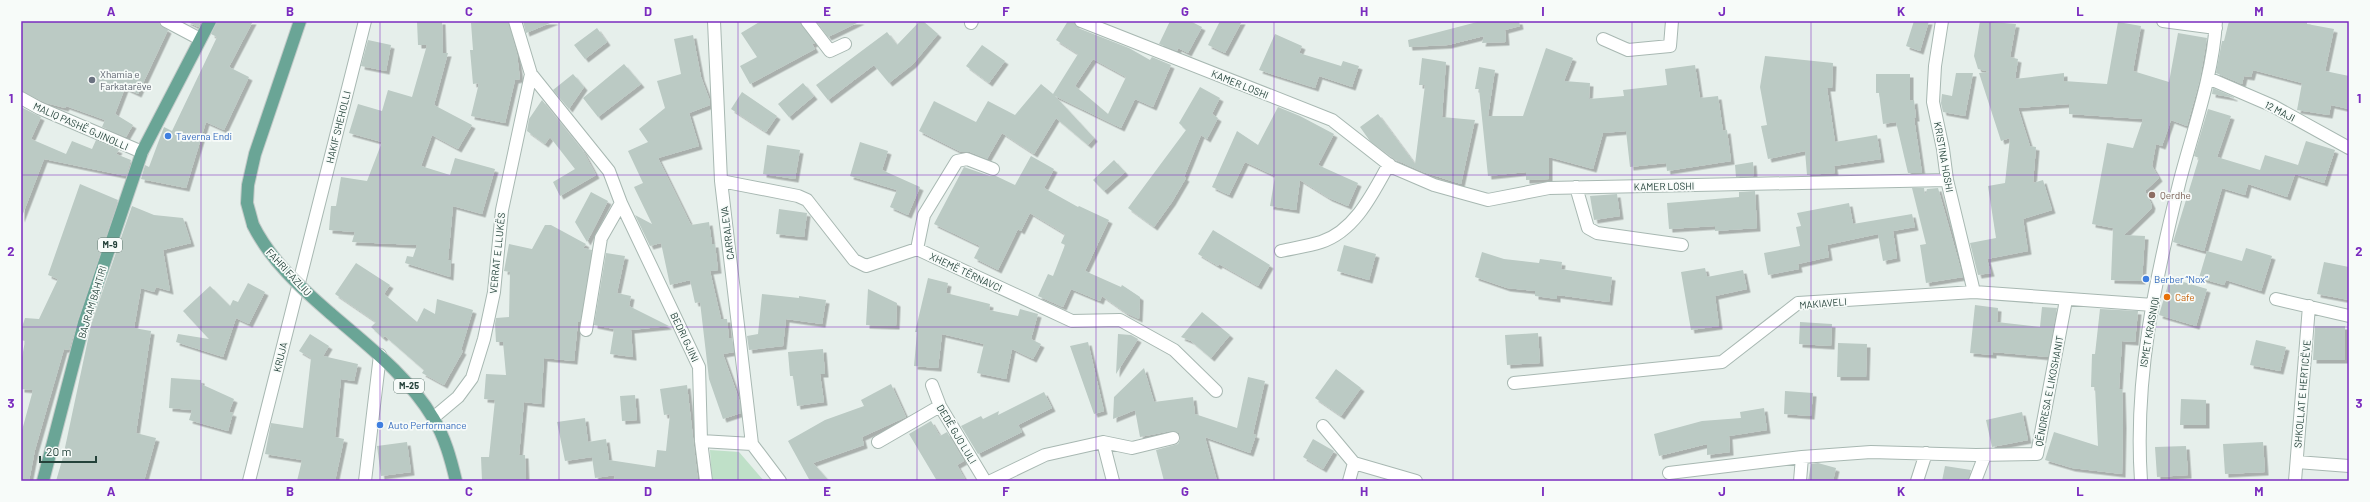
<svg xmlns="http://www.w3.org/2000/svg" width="2370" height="502" font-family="Barlow,sans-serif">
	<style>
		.green { fill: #bfe0c8 }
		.building { fill: #bbcac4; fill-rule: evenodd; filter: url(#shadow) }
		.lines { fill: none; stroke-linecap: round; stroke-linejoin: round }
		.minor-casing { stroke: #a8b8b2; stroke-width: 14 }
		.major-casing { stroke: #c2cac8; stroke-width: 14 }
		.minor { stroke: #fff; stroke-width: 12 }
		.major { stroke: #6aa596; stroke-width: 12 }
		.major-bridge-casing { stroke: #c2cac8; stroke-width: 14; stroke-linecap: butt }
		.major-bridge { stroke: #6aa596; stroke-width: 12 }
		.grid { fill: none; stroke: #7b2cbf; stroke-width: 1; stroke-opacity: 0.55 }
		.worship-dot { fill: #6b7280; stroke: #f7fbf9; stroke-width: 1.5 }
		.shop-dot { fill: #3f7fe0; stroke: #f7fbf9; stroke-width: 1.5 }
		.education-dot { fill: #8d6e63; stroke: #f7fbf9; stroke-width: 1.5 }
		.food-dot { fill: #e8710a; stroke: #f7fbf9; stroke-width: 1.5 }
		.labels { text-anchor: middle; stroke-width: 3.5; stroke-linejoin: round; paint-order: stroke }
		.shield { fill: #f7fbf9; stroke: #637a73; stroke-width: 1 }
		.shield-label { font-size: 9px; font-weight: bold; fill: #24423a }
		.worship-label { font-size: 10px; fill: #5b616d; stroke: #f7fbf9; text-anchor: start }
		.street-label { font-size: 10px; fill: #24423a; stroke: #f7fbf9 }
		.shop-label { font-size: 10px; fill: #366cbe; stroke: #f7fbf9; text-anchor: start }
		.education-label { font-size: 10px; fill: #785e54; stroke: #f7fbf9; text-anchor: start }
		.food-label { font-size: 10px; fill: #c56008; stroke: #f7fbf9; text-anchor: start }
		.neatline { fill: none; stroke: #7b2cbf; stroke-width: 1.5 }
		.grid-label { font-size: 13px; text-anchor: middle; font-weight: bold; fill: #7b2cbf }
	</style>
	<defs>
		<filter id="shadow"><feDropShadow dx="3.5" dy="3.5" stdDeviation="0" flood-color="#0004"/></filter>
	</defs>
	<rect width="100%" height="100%" fill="#e6efeb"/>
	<!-- green -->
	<path class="green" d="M710,450L739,452L764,481H712Z"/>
	<!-- building -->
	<path class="building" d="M21,21H159L160,25L168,30L138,94L125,88L115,114L133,125L126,137L102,127L105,120L66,106L65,108L46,103L21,91Z
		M186,21H202L198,27Z
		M217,21H253L229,67L249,77L224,130L206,122L186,188L141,179L145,165L149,167L164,127L172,131L217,37L211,34Z
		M417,21H442L443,53H448L434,105L472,125L458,149L432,135L421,166L450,175L455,158L495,169L482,214L453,206L448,260H451L450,277L405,263L407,256L413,257L417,245L352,242L355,232L329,230L331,206H336L341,177L367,181L382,142L349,133L358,104L382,111L388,90L412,97L427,45H418Z
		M492,21H508L517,54L520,79L515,80L505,123L471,116L479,83L473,84L470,50H473L471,23Z
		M523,21H555L526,33Z
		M761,21H800L815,43L812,44L815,49L750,84L740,66L757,57L741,33Z
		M816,21H861L828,37Z
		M920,21H923L938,34L913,64L889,83L874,65L828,100L816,85L887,32L897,45Z
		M1068,21L1074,22L1078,28L1129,48L1150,60L1152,57L1171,65L1153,107L1135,99L1121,128L1055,96L1094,138L1088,145L1056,118L1034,154L1002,133L987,159L970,152H961L919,131L934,101L976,122L988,101L1015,115L1041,84L1053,94L1078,54L1056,40ZM1093,59L1126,77L1108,114L1075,86Z
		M1170,21H1190L1202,27L1188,53L1178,48L1177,51L1159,44Z
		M1220,21H1242L1225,53L1208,45Z
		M1481,21H1519L1520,26L1505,30L1506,42L1482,43L1484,36L1448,45L1409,47L1408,40Z
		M1914,21H1929L1920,51L1906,46Z
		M1980,21L2016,24L2010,57L2018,59L2015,79L2064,73V81L2107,84L2118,22L2141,26L2133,71L2169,82L2178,33L2207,38L2200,79L2187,126L2171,120L2162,146L2156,144L2152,166L2159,178L2145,191L2152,205L2151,209L2124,235L2145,236L2142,281L2111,280L2113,228L2092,224L2107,143L2133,148L2143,119L2069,114V104L2018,108L2030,146L2036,147L2033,183L2043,180L2052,210L2023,219L2028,251L1987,259L1991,273L1978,275L1970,243L1996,238L1988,186L2005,183L2010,138L2001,141L1979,73L1990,72L1978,69L1974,56Z
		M2229,21H2307V24L2334,29L2325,71L2349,76V109L2331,105L2329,115L2297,110L2302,83L2253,70L2251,77L2244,76L2242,84L2216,73L2222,41H2224Z
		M597,28L607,42L585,59L574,45Z
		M1275,34L1302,46L1299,53L1341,66L1343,61L1359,66L1352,87L1319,76L1315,88L1259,70Z
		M693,35L701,77L710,101V105L689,113L699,146L658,158L691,225L709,222L712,244H715L718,270L710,271L721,319H727L729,338H732L734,352L723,354L740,402L741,413L723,419L709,379L700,302L695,303L690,280L670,285L661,243L650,246L635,215L652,224L634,187L643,183L628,151L648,142L639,129L665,108L657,81L681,74L674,39Z
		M368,40L391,45L386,71L361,66Z
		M982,45L1005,61L989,83L966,66Z
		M1546,48L1573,58L1564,81L1590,83L1589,99L1624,96L1623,90L1667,85L1665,69L1695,65L1700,98L1718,96L1723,131L1727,130L1731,161L1667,171L1666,163L1630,167L1626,131L1603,133L1593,169L1549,157V179L1526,180V172L1488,176L1479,89H1475L1479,67L1495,70L1488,116H1523Z
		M1765,56L1833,63L1832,88H1827L1835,142L1877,135L1881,159L1834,166L1835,173L1807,175L1805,151L1768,159L1761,126L1767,125L1760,87Z
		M1422,58L1446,62L1442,117L1475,120L1461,184L1423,172L1396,160L1370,141L1360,127L1378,114L1415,164L1425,85H1419Z
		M624,64L641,84L598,117L583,98Z
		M1956,73H1973L1965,116L1943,112L1941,103L1942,94L1952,96Z
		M573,74L584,87L569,109L553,90Z
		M1876,74H1910V101L1914,100L1916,118H1914L1922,173H1908L1896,122L1883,124L1879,93H1876Z
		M803,83L814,96L789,117L778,104Z
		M1200,87L1220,98L1212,114L1218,118L1207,139L1201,135L1184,177L1186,178L1172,202L1154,227L1128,208L1186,130L1179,123Z
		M2213,88L2236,98L2212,94Z
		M742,92L777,116L766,132L731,109Z
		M542,100L583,151L596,175L560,196L553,182L575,169L550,137L545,144L527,131L529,119Z
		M21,107L41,117L31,139L66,154L72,141L92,149L96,140L119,150L116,154L131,160L126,176L44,159L21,219Z
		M1278,107L1300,116L1334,134L1318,165L1358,183L1348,206L1329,198L1300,180L1296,210L1270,206L1275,176L1245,162L1229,195L1212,187L1237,131L1258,145Z
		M2208,109L2231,116L2217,157L2260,170L2265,155L2298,165L2287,197L2248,184L2245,195L2222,188L2204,251L2173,242L2199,158L2194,156Z
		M2306,141L2335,150L2324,183L2295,174Z
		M860,142L888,151L882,170L920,187L908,215L890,207L897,190L850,176Z
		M767,145L800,150L795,179L763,174Z
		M1031,156L1054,169L1044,188L1078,207L1079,206L1109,220L1085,271L1121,287L1122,285L1140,297L1139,319L1126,313L1102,296L1100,301L1071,289L1063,307L1038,296L1048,274L1053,276L1065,245L1061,243L1065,234L1030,213L1021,231L1018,229L998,270L974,258L980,246L934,224L964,167L990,176H996L1015,185Z
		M1114,160L1125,172L1104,191L1093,180Z
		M1753,162L1754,176L1736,177L1735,165Z
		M80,184L118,200L77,321L69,350L64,349L35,450L29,481H21V434L33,390L21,389V363L25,341L21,340V330L25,318L39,319L58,279L48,275Z
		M1912,188H1924L1925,196L1927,189L1938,188L1963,277L1926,283L1920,245L1926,244Z
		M1755,191L1757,228L1715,231V226L1669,229L1667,203L1739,197V192Z
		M591,192L608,201L587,242L575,222Z
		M1617,194L1620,216L1594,220L1590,196Z
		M1849,203L1853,224L1912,214L1915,227L1893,231L1897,258L1883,261L1878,234L1827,245L1829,257L1798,264L1799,269L1768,275L1764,253L1800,246L1796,227L1801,226L1797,213Z
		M132,206L154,215L183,218L191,243L163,250L170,291L156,287L154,292L141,288L134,328L151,331L136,433L156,438L144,481H56L63,457L91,325Z
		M779,209L807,213L804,237L776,234Z
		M545,225H551L586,244L583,248L592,250L580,322H578L574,361L544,358L541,404L524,402L519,455H525L526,481H482L481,457H489L495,400L484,399L486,374L506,375L503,342H496L495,324L496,318L509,317L510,272L504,271L509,244L532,249Z
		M1213,230L1270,265L1258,286L1219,264L1218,266L1198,254Z
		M1344,245L1376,254L1369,280L1337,271Z
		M2246,248L2272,256L2261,291L2226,280L2224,285L2199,278L2207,251L2242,261Z
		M1482,252L1504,259L1539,263L1540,259L1562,262L1561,269L1612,277L1609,302L1557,295V299L1535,296V291L1507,288L1475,277Z
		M606,253L625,256L617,293L631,296L629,306L669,326L631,330L633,357L610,354L614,329L594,325Z
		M2324,262L2349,267V300L2317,294Z
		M356,263L390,285L384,294L417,322L424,308L435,314L437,299L473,310L461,350L463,351L444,385L422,373L424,370L385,336L383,338L371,327L376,322L335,294Z
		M1705,268L1707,277L1743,270L1747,289L1715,296L1719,326L1691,330L1681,272Z
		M928,278L948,283L946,293L990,304L989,310L1018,316L1020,309L1038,314L1031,339L1041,344L1033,359L1012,349L1006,379L977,373L984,344L942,334L938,368L914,366L917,332H915Z
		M2170,278L2207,289L2196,326L2159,315Z
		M248,283L265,292L249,324L236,318L223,357L176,342L178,334L209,339L183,311L210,286L230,306L233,300L238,302Z
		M868,289L897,303L896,326L866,325Z
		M762,294L799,298V296L826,300L822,324L786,319L783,346L749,350L747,336L758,334Z
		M1975,305L1998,308L1997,322L2040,327L2042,307L2057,308L2048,357L1993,352V355L1970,353Z
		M2100,309L2138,311L2135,342L2122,341L2119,389H2122L2123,425L2122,474L2072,468L2045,460L2054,432L2098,446L2095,387H2091L2092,354H2095Z
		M1202,312L1230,335L1211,358L1191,341L1181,337Z
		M1800,322L1832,324L1831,346L1799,344Z
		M2315,326H2345V360H2313Z
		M1538,333L1540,363L1507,365L1505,335Z
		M310,334L329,346L323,356L358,364L354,381L341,379L335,437L344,439L335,481H297L302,460L265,454L271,423L303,428L311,358L299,351Z
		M1118,334L1131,335L1138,339L1116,374Z
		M2256,340L2286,347L2280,371L2250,365Z
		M1088,342L1104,411L1094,414L1070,346Z
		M1838,343L1867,344L1866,377H1837Z
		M823,349L825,374H820L824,402L797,406L793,376H790L788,352Z
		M1144,368L1154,402L1193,397L1195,414L1237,428L1248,377L1265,381L1253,434L1256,435L1250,453L1205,437L1217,481H1164L1156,450L1178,444L1180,440L1179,433L1171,431L1140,437L1135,410L1113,419L1114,397Z
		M1336,369L1361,388L1341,416L1315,398Z
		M171,378L201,380V384L234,399L229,412L233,413L228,431L189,420L192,410L169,408Z
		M891,384L906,417L862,437L864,445L813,463L829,481H810L788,441L825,420L864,406L861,400Z
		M687,385L698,481H614L615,475L595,478L592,457L565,461L557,422L585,418L588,442L606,439L609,460L655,467L657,450L666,451L670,414L664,415L660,389Z
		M1785,391L1813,393L1811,416L1784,414Z
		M1044,392L1052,408L1018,425L1022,432L978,454L961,426L981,416L983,419L999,411L998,415Z
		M635,395L637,420L622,421L620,396Z
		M2181,399L2206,400V425H2180Z
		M1764,408L1767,430L1729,436L1730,452L1707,455V444L1659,456L1654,434L1702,421L1741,418L1740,412Z
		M2022,412L2028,440L1992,447L1986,420Z
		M931,421L940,436L947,432L964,461L957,465L966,481H937L909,434Z
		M1313,439L1334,451L1323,469L1303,457Z
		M407,442L411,472L381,476L377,446Z
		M2263,442L2265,472L2225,474L2223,444Z
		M2186,446L2188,475L2157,477L2155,447Z
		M1818,463L1836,468L1833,481H1808L1811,464Z
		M1945,466L1971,470L1968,481H1942Z"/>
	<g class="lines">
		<defs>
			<path id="minor" d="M166,21L200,39
				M515,21L531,74L609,171L621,203L699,367L701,441L706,481
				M714,21L721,181L752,444L780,481
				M807,21L830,51L845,44
				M1081,21L1332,120L1392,167L1434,185L1488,200L1549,188L1947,180
				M1942,21L1935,66L1933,102L1943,149L1947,180L1974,292
				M2163,21L2216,28
				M971,23L972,21
				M1603,39L1628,50L1670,46L1672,21
				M2208,78L2273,106L2349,148
				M21,98L39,108L142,152
				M721,181L798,196L807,200L854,260L866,266L917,249L1072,321L1120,320L1174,350L1216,391
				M1576,187L1588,228L1597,233L1682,245
				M917,249L924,215L957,161L967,159L993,169
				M1281,251C1294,248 1308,246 1321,242C1355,231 1373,193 1389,164
				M2276,299L2349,316
				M586,330L601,238L621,203
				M1514,383L1722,362L1798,303L1974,292L2153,305
				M932,385L940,406L985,481
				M433,418L458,397L472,378L484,339L494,292L502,210L531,74
				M1323,426L1354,463L1416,481
				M701,441L752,444
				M878,442L940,406
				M1103,442L1113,481
				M2297,462L2349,466
				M1669,473L1802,457L1871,452L1976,455L2037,454L2066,300
				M249,481L365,21
				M365,481L380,355
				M991,481L1045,455L1103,442L1132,448L1173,438
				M1349,481L1354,463
				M1800,481L1802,457
				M1917,481L1926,453
				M1975,481L1985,455
				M2141,481C2134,378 2155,280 2180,180C2194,127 2213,75 2216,21
				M2295,481L2309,306"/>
			<path id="major" d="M253,225L247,203L248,185L255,154L300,21
				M330,313C367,345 408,376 433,418C445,437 451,460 456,481
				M43,481L84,323L142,152L210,21"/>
		</defs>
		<!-- minor casing -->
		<use href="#minor" class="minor-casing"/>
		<!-- major casing -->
		<use href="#major" class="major-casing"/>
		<!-- minor -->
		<use href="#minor" class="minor"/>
		<!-- major -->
		<use href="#major" class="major"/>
		<defs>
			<path id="major-bridge" d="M253,225C271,261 300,287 330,313"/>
		</defs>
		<!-- major-bridge casing -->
		<use href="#major-bridge" class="major-bridge-casing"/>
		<!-- major-bridge -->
		<use href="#major-bridge" class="major-bridge"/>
	</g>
	<!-- grid -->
	<path class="grid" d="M201,21V481M380,21V481M559,21V481M738,21V481M917,21V481M1096,21V481M1274,21V481M1453,21V481M1632,21V481M1811,21V481M1990,21V481M2169,21V481M21,175H2349M21,327H2349"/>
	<!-- markers -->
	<circle class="worship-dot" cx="92" cy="80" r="4"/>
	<g class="shop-dot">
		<circle cx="168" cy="136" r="4"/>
		<circle cx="2146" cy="279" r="4"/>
		<circle cx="380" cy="425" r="4"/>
	</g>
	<circle class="education-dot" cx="2152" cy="195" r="4"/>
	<circle class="food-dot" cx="2167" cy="297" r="4"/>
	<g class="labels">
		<!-- shield labels -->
		<g class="shield">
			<rect x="98" y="238" width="24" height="14" rx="3"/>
			<rect x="394" y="379" width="30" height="14" rx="3"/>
		</g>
		<g class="shield-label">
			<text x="110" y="248">M-9</text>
			<text x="409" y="389">M-25</text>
		</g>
		<!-- worship labels -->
		<g class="worship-label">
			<text x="100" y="78">Xhamia e<tspan x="100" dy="12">Farkatarëve</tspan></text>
		</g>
		<!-- street labels -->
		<g class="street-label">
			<text transform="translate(1240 84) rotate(22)" y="4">KAMER LOSHI</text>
			<text transform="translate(2280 111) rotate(27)" y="4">12 MAJI</text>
			<text transform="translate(81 126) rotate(24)" y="4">MALIQ PASHË GJINOLLI</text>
			<text transform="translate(338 127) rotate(-76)" y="4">HAKIF SHEHOLLI</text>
			<text transform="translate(1944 157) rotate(80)" y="4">KRISTINA HOSHI</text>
			<text transform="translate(1664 186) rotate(-1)" y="4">KAMER LOSHI</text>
			<text transform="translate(727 233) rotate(-97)" y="4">CARRALEVA</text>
			<text transform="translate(497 253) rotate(-84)" y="4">VERRAT E LLUKËS</text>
			<text transform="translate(289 272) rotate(47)" y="4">FAHRI FAZLIU</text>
			<text transform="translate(966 272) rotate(25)" y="4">XHEMË TËRNAVCI</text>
			<text transform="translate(92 302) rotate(-73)" y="4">BAJRAM BAHTIRI</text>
			<text transform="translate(1823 303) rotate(-5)" y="4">MAKIAVELI</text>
			<text transform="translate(2149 332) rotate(-80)" y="4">ISMET KRASNIQI</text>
			<text transform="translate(685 337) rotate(65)" y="4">BEDRI GJINI</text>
			<text transform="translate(280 357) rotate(-76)" y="4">KRUJA</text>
			<text transform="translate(2049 391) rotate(-79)" y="4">QËNDRESA E LIKOSHANIT</text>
			<text transform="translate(2302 394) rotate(-85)" y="4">SHKOLLAT E HERTICËVE</text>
			<text transform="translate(957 434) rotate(59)" y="4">DEDË GJO LULI</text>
		</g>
		<!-- shop labels -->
		<g class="shop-label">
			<text x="176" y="140">Taverna Endi</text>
			<text x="2154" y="283">Berber “Nox”</text>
			<text x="388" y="429">Auto Performance</text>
		</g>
		<!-- education labels -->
		<g class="education-label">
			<text x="2160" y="199">Qerdhe</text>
		</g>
		<!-- food labels -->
		<g class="food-label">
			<text x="2175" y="301">Cafe</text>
		</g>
	</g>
	<!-- border -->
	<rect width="2370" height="502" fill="none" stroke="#f7fbf9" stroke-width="44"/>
	<!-- scale -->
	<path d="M40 456v6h56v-6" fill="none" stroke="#24423a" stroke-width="2"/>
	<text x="46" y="456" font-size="12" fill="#24423a" stroke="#f7fbf9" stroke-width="3" paint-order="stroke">20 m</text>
	<rect x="22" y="22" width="2326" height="458" class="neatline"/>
	<g class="grid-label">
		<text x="111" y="16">A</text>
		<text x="290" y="16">B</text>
		<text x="469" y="16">C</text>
		<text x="648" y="16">D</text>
		<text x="827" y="16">E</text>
		<text x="1006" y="16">F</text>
		<text x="1185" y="16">G</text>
		<text x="1364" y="16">H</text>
		<text x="1543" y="16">I</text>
		<text x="1722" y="16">J</text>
		<text x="1901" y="16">K</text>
		<text x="2080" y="16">L</text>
		<text x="2259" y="16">M</text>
		<text x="11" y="103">1</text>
		<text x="2359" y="103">1</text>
		<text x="11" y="256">2</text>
		<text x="2359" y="256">2</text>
		<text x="11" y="408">3</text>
		<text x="2359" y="408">3</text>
		<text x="111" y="496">A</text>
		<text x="290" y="496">B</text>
		<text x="469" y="496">C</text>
		<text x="648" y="496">D</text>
		<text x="827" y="496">E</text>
		<text x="1006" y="496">F</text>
		<text x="1185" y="496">G</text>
		<text x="1364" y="496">H</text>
		<text x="1543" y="496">I</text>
		<text x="1722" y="496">J</text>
		<text x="1901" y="496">K</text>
		<text x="2080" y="496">L</text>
		<text x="2259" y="496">M</text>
	</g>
</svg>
